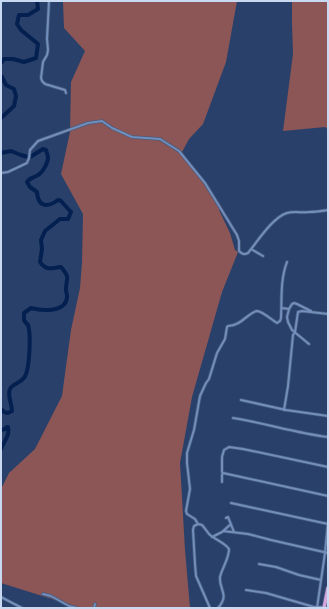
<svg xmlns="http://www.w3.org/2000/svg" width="329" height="609" font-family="Ubuntu,sans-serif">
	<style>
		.green { fill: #8d5656 }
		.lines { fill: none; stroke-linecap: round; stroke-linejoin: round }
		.river { stroke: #032051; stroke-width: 4 }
		.minor-casing { stroke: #485c7e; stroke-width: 3.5 }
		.highway-casing { stroke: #485c7e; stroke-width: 5 }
		.minor { stroke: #728ebc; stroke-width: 2 }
		.highway { stroke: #d3a7dd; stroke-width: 3.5 }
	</style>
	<rect width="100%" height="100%" fill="#29416a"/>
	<!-- green -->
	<path class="green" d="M63,1H237L226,62L203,124L189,139L182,152L203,180L221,209L219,210L230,233L235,250L238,252L222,292L192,397L180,463L185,550L190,608H81L1,583V489L9,473L35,449L62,396L71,330L80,288L82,263L83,214L61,174L70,132L71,82L85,51L64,28Z
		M292,1H328V129L325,127L283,131L293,54L292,22Z"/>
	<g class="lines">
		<!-- river -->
		<path class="river" d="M1,63L4,59H13L24,62L36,58L38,44L21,30L17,24L19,15H28L38,9L37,1
			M1,76L2,77L6,85L14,89L16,96L14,106L1,118
			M1,153L11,151L21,155L28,157
			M1,409L4,412L8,413L12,411C12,403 7,396 10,389C12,384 20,383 24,378C30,370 31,334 28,325C27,324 25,322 24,320V313L31,308C42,311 67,313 67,296C67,294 66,292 66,290C66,277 71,279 61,267C51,268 46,271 40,262L42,249L41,240L45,231L60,219H68L71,212L61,201L58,200C47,208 38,207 37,192L30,187L27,182C30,177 34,178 38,175C43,172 48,163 48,157C48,156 46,151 46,150L43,149L30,157
			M1,430L5,429L7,427H8C10,436 4,441 1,449"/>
		<defs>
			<path id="minor" d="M49,1L47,39L48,50L47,55L43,62L41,78L42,81L45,84L65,90L66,93
				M1,173L8,172L27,163L29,158L30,150L38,141L88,123L102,121L112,128L132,137L160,139L179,151L205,183L237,235L239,241V251C242,254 244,255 248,253C257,242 273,217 287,213C294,211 302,213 309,212C315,212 322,211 328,210
				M251,249L263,256
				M282,308L289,309
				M309,344L292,330L288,322L287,317L289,309L292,304L294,303L297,304L311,311
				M241,400L286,410L328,416
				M284,410L288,386L293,335L295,332L298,312L302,311L328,314
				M233,418C265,423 296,433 328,437
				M328,467L243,449L229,447L224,450L222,457V472L223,473L328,496
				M222,482V475L223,473
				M231,503L328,524
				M226,518L228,517L234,532
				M198,524L194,526L193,530L195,564L196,576L210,608
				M223,531L248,534L271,540L328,553
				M212,537L222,532L231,524
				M259,564L276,567L299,575L321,580
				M246,590L266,593L314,607H324
				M43,594L51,596L69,606L70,608
				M1,597L22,608
				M69,606L77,608
				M94,608L95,604
				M218,608C230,594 219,591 220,577C222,568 229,559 229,549C225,543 216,540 210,535C207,532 205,528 202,525L198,524L195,519L187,514L186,511L190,489L187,463V453L194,430L200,396L206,383L209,379L217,353L225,339L227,327L228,326C241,326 249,312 257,311C262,311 272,320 277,323L280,321L281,318C282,300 280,280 287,262
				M317,608L325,553L328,522"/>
			<path id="highway" d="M324,608L328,588"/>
		</defs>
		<!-- minor casing -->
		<use href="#minor" class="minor-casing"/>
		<!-- highway casing -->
		<use href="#highway" class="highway-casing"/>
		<!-- minor -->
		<use href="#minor" class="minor"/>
		<!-- highway -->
		<use href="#highway" class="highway"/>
	</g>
	<!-- border -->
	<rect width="329" height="609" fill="none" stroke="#cad9f2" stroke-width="4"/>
</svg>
